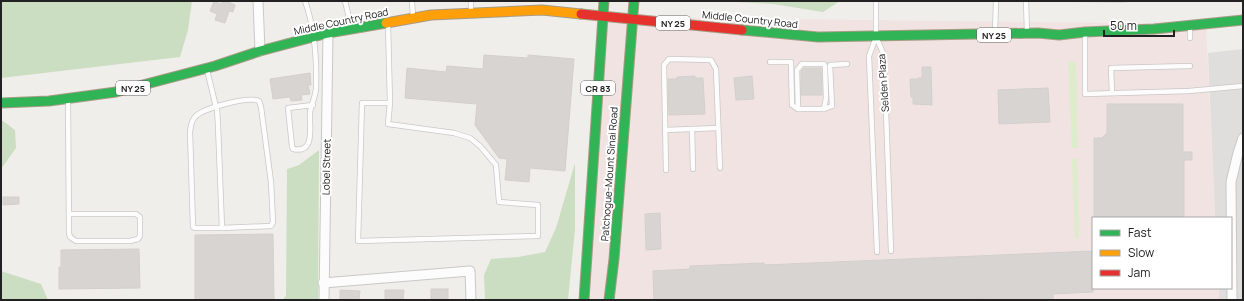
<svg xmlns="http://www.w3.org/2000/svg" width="1244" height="301" font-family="Manrope,sans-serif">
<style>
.residential{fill:#dfdedc}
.commercial{fill:#f1e3e1}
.grass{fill:#ddeccb}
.forest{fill:#cbdec1}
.building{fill:#d7d4d2;stroke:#d3d0cc}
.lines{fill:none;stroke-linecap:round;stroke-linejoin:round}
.lane-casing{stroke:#c9c8c7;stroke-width:6}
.street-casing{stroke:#c9c8c7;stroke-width:11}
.fast-casing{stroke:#a79c86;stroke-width:11}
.slow-casing{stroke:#a79c86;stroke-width:11}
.jam-casing{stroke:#a79c86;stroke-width:11}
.lane{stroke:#fdfcfc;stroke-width:4.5}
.street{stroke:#fdfcfc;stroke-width:9}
.fast{stroke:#30b455;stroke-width:9}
.slow{stroke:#ff9f0a;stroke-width:9}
.jam{stroke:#e5322d;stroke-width:9}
.labels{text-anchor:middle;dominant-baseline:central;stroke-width:4;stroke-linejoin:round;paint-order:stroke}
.shield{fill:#fff;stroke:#646464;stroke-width:1}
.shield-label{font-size:9px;font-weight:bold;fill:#222}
.street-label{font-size:10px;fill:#222;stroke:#fff}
</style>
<rect width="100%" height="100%" fill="#f0eeeb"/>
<g class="residential">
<path d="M1018,1H1139L1122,3Z"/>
<path d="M1243,49V300H1219V288H1231V218H1215L1208,53Z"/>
</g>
<path class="commercial" d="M603,17L1206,24L1215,218H1093V288H1219V300H582Z"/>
<g class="grass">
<path d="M1068,61L1076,62L1078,148H1072Z"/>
<path d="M1072,159H1077L1079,238H1075Z"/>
</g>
<g class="forest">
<path d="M1,1H192L188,30L180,57L1,78Z"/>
<path d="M716,1H840L823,12L773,4Z"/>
<path d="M1,121H3L15,130L16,148L1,169Z"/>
<path d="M319,150L318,300H282L286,296L287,169L299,165Z"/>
<path d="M575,163V229L568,300H485L484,275L491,259L518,257L545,252L556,228Z"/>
<path d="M1,271L41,284L48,300H1Z"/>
</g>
<g class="building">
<path d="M214,1L221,4L223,1H226L235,5L233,12L229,11L225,23L215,20L217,14L210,11Z"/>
<path d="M484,55L528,58V55L574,59L565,171L530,168L529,182L505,180L507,159L499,158L475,125L477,104L405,98L407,68L446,72L447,66L483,69Z"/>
<path d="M922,67H931L932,105L913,104V97H911L910,79H918V78H922Z"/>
<path d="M804,68H821L822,95H801V71Z"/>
<path d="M310,73L311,85H308L310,94L301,95L302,100L291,101L290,97L273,99L270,79Z"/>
<path d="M695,76V78H703L705,114L669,115L668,79H677V77Z"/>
<path d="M752,76L754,99L736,100L734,78Z"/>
<path d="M1048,88L1050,122L999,124L998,90Z"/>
<path d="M1107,104H1183V152H1192V160H1184V218H1094V138H1102L1107,133Z"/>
<path d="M3,197H19V204L3,205Z"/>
<path d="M660,213L661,249L646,250L645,214Z"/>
<path d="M273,234L274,299L195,300V235Z"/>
<path d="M139,249L140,288L59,289V267H61V250Z"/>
<path d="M1093,251V292L1053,294V300H989V298L950,300H654L653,271L690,269V266L764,263V265Z"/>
<rect x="431" y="289" width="17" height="11"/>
<path d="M340,290L360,291L359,300H340Z"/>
<path d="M385,290H404L403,300H385Z"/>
</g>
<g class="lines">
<defs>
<g id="lane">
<path d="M305,1C315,29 317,59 316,89C315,98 311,105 310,113C309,126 316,154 293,149L292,146L288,108L313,105"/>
<path d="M345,1L351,26"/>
<path d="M412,1L413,17"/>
<path d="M876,1V35"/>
<path d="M1026,1L1027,31"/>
<path d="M471,11V1"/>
<path d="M388,24L390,103L388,124L454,133L470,138L480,146L496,165L499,202L538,205V236L358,241L362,103H390"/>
<path d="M995,33L996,1"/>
<path d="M1085,34V94L1189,91L1243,86"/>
<path d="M1190,38V27"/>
<path d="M770,62H791L792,105L798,109H824L832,106L830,65L847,64"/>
<path d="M207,70L216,107L217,109L218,125L222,228H195L193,227L190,132C191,126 191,121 195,117C203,108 249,96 259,101L261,107L271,182L273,222L271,226L222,228"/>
<path d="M1112,93L1111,68L1190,66"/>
<path d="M68,100L69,233L70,237L76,241H130L138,239L140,236V217L136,214H69"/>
<path d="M798,109L797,70L802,64H824L825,66L826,98L824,109"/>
<path d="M665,130L692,129"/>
<path d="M693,169L692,129L718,128"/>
<path d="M666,170L664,65L669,59L711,60L716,69L720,168"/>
<path d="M877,252L869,56L876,37L884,55L891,251"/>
</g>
<g id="street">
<path d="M258,1L260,51"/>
<path d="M323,283L470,271L471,300"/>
<path d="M324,300L328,33"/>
<path d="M1232,300L1231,182L1238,153L1243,138"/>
</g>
<g id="fast">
<path d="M742,30L818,37L1038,33L1059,35L1085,32L1154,29L1243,20"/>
<path d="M1,103L49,101L116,92L215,66L260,51L328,33L386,23"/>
<path d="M584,300L604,1"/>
<path d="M609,300L614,259L634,1"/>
</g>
<path id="slow" d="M386,23L431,15L542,10L581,14"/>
<path id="jam" d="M581,14L742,30"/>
</defs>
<use href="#lane" class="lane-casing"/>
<use href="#street" class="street-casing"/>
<use href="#fast" class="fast-casing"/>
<use href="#slow" class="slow-casing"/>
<use href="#jam" class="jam-casing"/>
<use href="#lane" class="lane"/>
<use href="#street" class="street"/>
<use href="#fast" class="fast"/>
<use href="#slow" class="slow"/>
<use href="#jam" class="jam"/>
</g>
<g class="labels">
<g class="shield">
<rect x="656" y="16" width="34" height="14" rx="3"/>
<rect x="977" y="28" width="34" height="14" rx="3"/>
<rect x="116" y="81" width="34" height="14" rx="3"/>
<rect x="581" y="81" width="34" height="14" rx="3"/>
</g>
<g class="shield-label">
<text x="673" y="23">NY 25</text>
<text x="994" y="35">NY 25</text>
<text x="133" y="88">NY 25</text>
<text x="598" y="88">CR 83</text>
</g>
<g class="street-label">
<text transform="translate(750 19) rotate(6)">Middle Country Road</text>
<text transform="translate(341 21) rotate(-12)">Middle Country Road</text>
<text transform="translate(883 83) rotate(-94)">Selden Plaza</text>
<text transform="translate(326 167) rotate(-89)">Lobel Street</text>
<text transform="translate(609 174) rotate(-86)">Patchogue-Mount Sinai Road</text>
</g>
</g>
<rect width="1244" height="301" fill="none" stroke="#222222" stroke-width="4"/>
<rect x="1092" y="217" width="140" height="72" fill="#ffffff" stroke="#a7a7a7"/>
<rect x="1100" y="230" width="20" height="6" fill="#30b455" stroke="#a7a7a7"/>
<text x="1128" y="237" font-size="12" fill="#222222">Fast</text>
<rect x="1100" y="250" width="20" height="6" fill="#ff9f0a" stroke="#a7a7a7"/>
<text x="1128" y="257" font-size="12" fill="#222222">Slow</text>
<rect x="1100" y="270" width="20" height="6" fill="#e5322d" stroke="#a7a7a7"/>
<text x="1128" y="277" font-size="12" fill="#222222">Jam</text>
<path d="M1104 30v6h70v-6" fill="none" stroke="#222222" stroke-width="2"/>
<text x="1110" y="30" font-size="12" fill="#222222" stroke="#ffffff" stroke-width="3" paint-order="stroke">50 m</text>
</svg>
